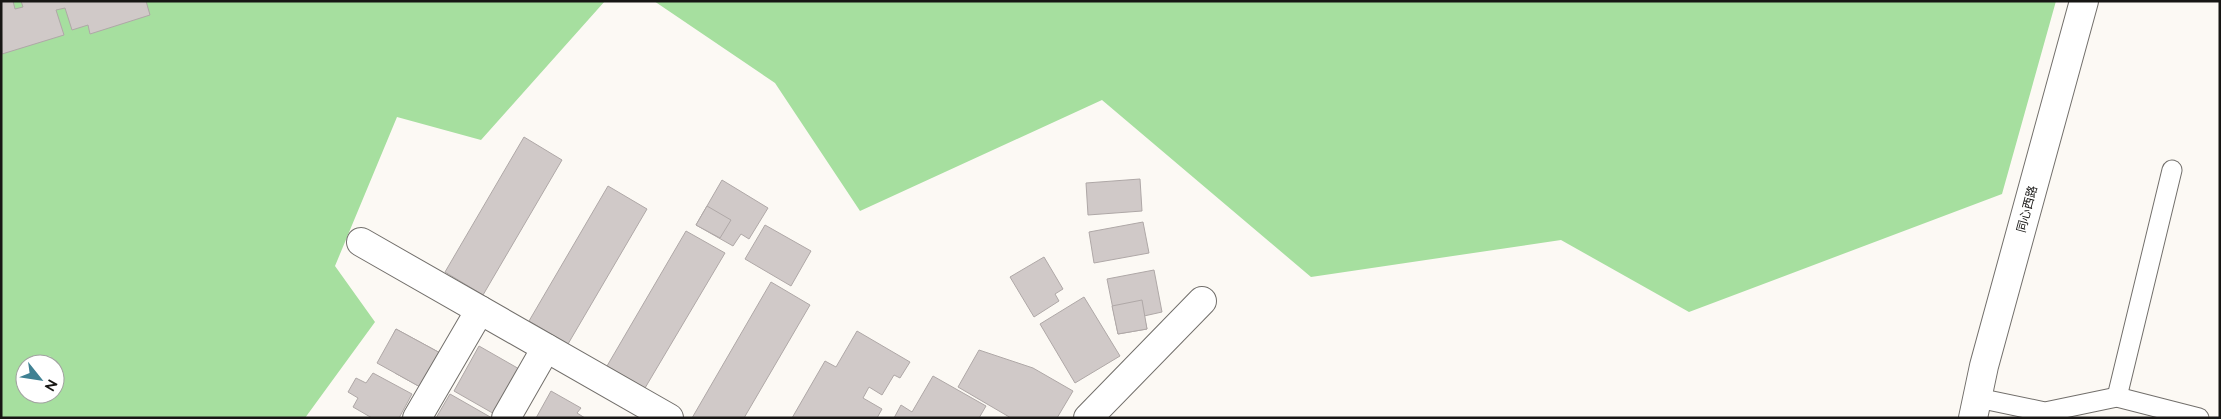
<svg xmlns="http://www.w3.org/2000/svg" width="2221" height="419" font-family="Raleway,'Noto Sans SC',sans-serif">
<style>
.green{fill:#a6df9f;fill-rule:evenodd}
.building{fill:#d0c9c8;stroke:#afa8a7}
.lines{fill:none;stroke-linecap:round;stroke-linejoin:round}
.lane-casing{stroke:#726f6b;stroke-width:21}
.street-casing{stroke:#726f6b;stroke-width:30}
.lane{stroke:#fff;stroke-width:19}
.street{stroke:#fff;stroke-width:28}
.labels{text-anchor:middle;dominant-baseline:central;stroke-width:4;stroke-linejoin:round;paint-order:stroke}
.street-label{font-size:12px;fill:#171614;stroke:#fff}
</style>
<rect width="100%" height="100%" fill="#fcf9f4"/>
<g class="green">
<path d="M1,1H605L481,140L397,117L335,266L375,322L305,418H1ZM25,364H55V394H25Z"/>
<path d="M654,1H2056L2002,194L1689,312L1561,240L1311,277L1102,100L860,211L775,83Z"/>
</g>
<g class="building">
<path d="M1,1H13L15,9L23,7L21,1H146L150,15L90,34L88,25L72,30L65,8L56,10L64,35L2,54Z"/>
<path d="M524,137L562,160L483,295L445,272Z"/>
<path d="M1140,179L1142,211L1088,215L1086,183Z"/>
<path d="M722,180L768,208L749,239L741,234L733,246L696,225Z"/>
<path d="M608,186L647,209L568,344L529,321Z"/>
<path d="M707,206L731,220L720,238L696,225Z"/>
<path d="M1143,222L1149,253L1094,263L1089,232Z"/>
<path d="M765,225L811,251L791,286L745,259Z"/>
<path d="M686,231L725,253L645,388L607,366Z"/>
<path d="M1044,257L1063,289L1055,294L1059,301L1034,317L1010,277Z"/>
<path d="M1154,270L1162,312L1144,316L1147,329L1118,334L1107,279Z"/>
<path d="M771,282L810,305L744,418H692Z"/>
<path d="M1084,297L1120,356L1075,383L1040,324Z"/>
<path d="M1142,300L1147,329L1118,334L1112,306Z"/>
<path d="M396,329L442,354L422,388L395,373L404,355L388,346Z"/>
<path d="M396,329L442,354L422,388L377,363Z"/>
<path d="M857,331L910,362L900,378L894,375L882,395L869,387L863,398L882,409L877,418H792L825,361L836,367Z"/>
<path d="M479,346L521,370L496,415L454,391Z"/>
<path d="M979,350L1033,368L1073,391L1057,418H1011L958,387Z"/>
<path d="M373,373L412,394L399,418H372L353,407L358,398L348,392L356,378L366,383Z"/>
<path d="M933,376L986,406L979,418H894L901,405L912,412Z"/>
<path d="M551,391L581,408L577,413L585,418H536Z"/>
<path d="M450,394L492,418H436Z"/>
</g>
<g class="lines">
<defs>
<g id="lane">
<path d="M2117,397L2172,170"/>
<path d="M1978,398L2045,412L2117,397L2199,418"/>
</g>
<g id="street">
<path d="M361,242L669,418"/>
<path d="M417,418L480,310"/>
<path d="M506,418L546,348"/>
<path d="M1088,418L1202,301"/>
<path d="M1973,418L1984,366L2084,1"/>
</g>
</defs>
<use href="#lane" class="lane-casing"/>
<use href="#street" class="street-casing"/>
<use href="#lane" class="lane"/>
<use href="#street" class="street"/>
</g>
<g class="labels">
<g class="street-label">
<text transform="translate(2027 209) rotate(-75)">同心西路</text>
</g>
</g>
<rect width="2221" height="419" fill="none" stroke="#171614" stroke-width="5"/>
<g transform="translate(40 379) rotate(120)"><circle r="24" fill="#ffffff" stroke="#a2a2a1"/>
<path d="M0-4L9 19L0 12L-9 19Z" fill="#3f8193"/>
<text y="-8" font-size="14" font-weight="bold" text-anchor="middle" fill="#171614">N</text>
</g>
</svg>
